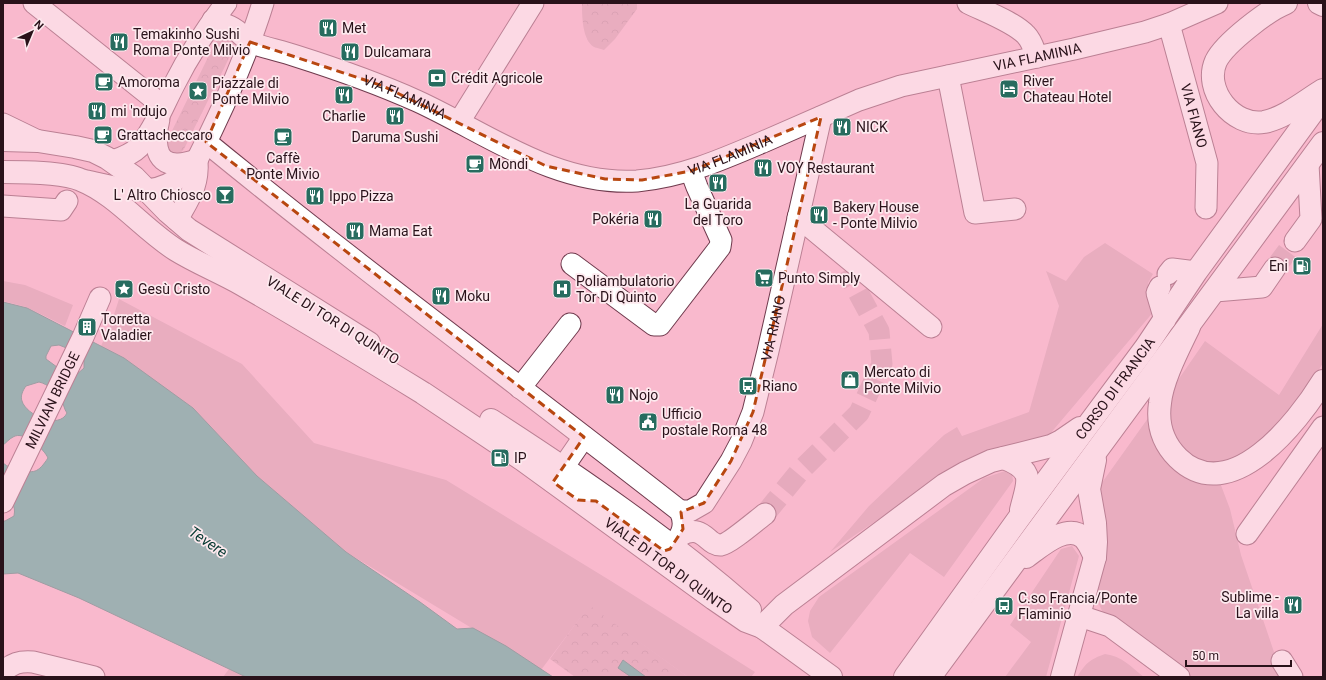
<svg xmlns="http://www.w3.org/2000/svg" width="1326" height="680" font-family="Roboto,sans-serif">
<style>
.green{fill:#d49dae}
.park{fill:url(#park-crowns)}
.water{fill:#32a591;stroke:#2f796d;fill-rule:evenodd}
.lines{fill:none;stroke-linecap:round;stroke-linejoin:round}
.minor-tunnel{stroke:#cf98a9;stroke-width:21;stroke-dasharray:21 10;stroke-linecap:butt}
.minor-casing{stroke:#703b4e;stroke-width:23}
.major-casing{stroke:#703b4e;stroke-width:24}
.highway-casing{stroke:#703b4e;stroke-width:24}
.minor{stroke:#fff;stroke-width:21}
.major{stroke:#fff;stroke-width:22}
.highway{stroke:#fff;stroke-width:22}
.marked{fill:none;stroke:#b84710;stroke-width:3;stroke-dasharray:8 5;stroke-linejoin:round}
.labels{text-anchor:middle;dominant-baseline:central;stroke-width:3.5;stroke-linejoin:round;paint-order:stroke}
.poi-label{font-size:14px;fill:#29121a;stroke:#fde9ee;text-anchor:start}
.street-label{font-size:14px;fill:#29121a;stroke:#fde9ee}
.water-label{font-size:15px;font-style:italic;fill:#053931;stroke:#fde9ee}
</style>
<defs>
<pattern id="park-crowns" width="20" height="18" patternUnits="userSpaceOnUse"><rect width="20" height="18" fill="#d49dae"/><path d="M2 6a3 3 0 1 1 6 0M12 15a3 3 0 1 1 6 0" fill="none" stroke="#b68695"/></pattern>
</defs>
<rect width="100%" height="100%" fill="#f9b9cd"/>
<g class="green">
<path d="M1105,243L1153,274L1148,283L1155,310L1044,441L998,447L966,460L830,552L869,506L944,435L957,427L962,436L1029,412L1059,306L1046,271L1066,281L1084,257Z"/>
<path d="M3,281L25,285L73,305L65,326L26,307L3,301Z"/>
<path d="M119,299L242,364L314,443L446,480L611,581L755,672L751,677H688L589,606L541,670L346,552L257,476L193,408L101,346L111,324Z"/>
<path d="M1323,324V363L1312,381L1284,419L1237,461L1198,464L1170,439L1167,396L1205,341L1279,395Z"/>
<path d="M1151,414L1154,432L1219,480L1230,509L1241,555L1274,652L1284,677H1190L1104,615L1095,596L1096,491Z"/>
<path d="M1005,471L1012,472L1013,481L944,577L910,553L830,653L812,637L808,621L810,611L819,597L984,478Z"/>
<path d="M1072,546L1079,556L1046,677H1005L1031,642L1010,625L1061,549Z"/>
<path d="M1105,654C1122,656 1131,667 1144,677H1077C1085,664 1090,659 1105,654Z"/>
<path d="M229,669L246,677H223Z"/>
</g>
<g class="park">
<path d="M582,3H637V9L615,39L604,50C601,49 597,48 594,47C582,40 582,15 582,3Z"/>
<path d="M225,35C230,36 234,41 235,46L184,149L179,155H171L166,143L217,39Z"/>
<path d="M589,605L688,677H575L550,659Z"/>
</g>
<g class="water">
<path d="M3,302L27,308L124,358L193,408L257,476L346,552L420,602L457,629L473,628L506,646L553,677H246L79,598L18,573L3,574V521H5L14,516C16,504 12,504 3,498V463C8,467 11,468 17,469C34,474 38,473 48,458C44,449 24,430 13,437C9,439 6,443 3,445ZM59,345L69,349L84,360V368L76,375L61,370L46,359V356L51,346ZM39,382C48,384 57,392 62,401C64,405 64,409 67,413C59,430 26,415 22,401C20,396 23,390 26,386Z"/>
<path d="M623,660L646,677H631L618,668Z"/>
</g>
<g class="lines">
<g class="minor-tunnel">
<path d="M1275,268L1295,241"/>
<path d="M765,514L801,470L859,413L882,364L879,331L846,270"/>
</g>
<defs>
<g id="minor">
<path d="M34,3L163,106"/>
<path d="M968,3C984,11 1014,22 1026,35C1032,41 1034,50 1037,57"/>
<path id="s1" d="M213,20C221,23 229,25 236,30C241,34 246,40 252,43C266,48 281,51 296,56C337,69 377,83 417,101C487,133 555,186 637,181C682,177 721,160 763,142C795,128 827,114 859,100L901,86L1074,49L1145,32L1169,24L1217,3"/>
<path id="s2" d="M1169,24L1207,163L1206,208"/>
<path d="M948,76L975,213L1015,209"/>
<path d="M159,119C155,136 152,165 178,164C184,164 191,162 197,160"/>
<path d="M459,122L533,3"/>
<path d="M3,124L38,141"/>
<path d="M206,142C361,269 522,387 680,511C688,527 680,538 669,550L664,551L658,547"/>
<path d="M113,161C122,158 132,154 139,147C154,130 165,102 175,83C189,55 207,28 226,3"/>
<path d="M87,181C115,187 148,198 174,181C183,176 190,167 197,160C223,109 246,58 263,3"/>
<path d="M3,206L61,210L67,201"/>
<path d="M798,217L931,327"/>
<path d="M177,220C189,198 199,186 197,160"/>
<path d="M1295,241L1311,219L1308,164"/>
<path d="M572,264L654,325H660L720,247L721,240L697,187L691,171"/>
<path d="M1168,274L1172,269L1196,272"/>
<path d="M1160,287L1157,293L1165,320"/>
<path d="M1215,291L1262,287L1275,268"/>
<path d="M520,388L570,324"/>
<path d="M553,482L584,437"/>
<path id="s3" d="M3,502L83,337L100,298"/>
<path id="s4" d="M680,511H690L704,503L731,461L741,442L753,412L768,351L821,117"/>
<path d="M1247,534L1323,427"/>
<path d="M681,535C704,523 707,546 721,545C729,544 757,520 765,514"/>
<path d="M1080,616L1110,626L1179,677"/>
<path d="M1282,661L1292,677"/>
<path d="M3,673C11,663 20,661 33,662L94,677"/>
</g>
<g id="major">
<path d="M3,140L38,141L75,147L93,151L107,158L134,177L168,212L189,230L369,343"/>
<path id="s5" d="M3,172C23,172 63,172 81,180C116,194 144,230 176,250C197,263 220,272 241,284C302,319 363,356 423,393L523,460L714,599L746,621L762,627L831,677"/>
<path d="M491,420C581,478 669,539 750,610"/>
<path d="M1004,458C1036,471 1028,481 1021,510"/>
<path d="M1026,557C1040,547 1067,522 1084,538C1089,543 1092,551 1095,557"/>
<path d="M762,627L784,605L944,485L965,473L991,461L1051,446L1061,441L1080,428"/>
<path id="s6" d="M905,677L1019,518L1146,347L1196,272L1323,98"/>
<path d="M930,677L1323,143"/>
<path d="M1062,677L1095,557L1096,542L1095,523L1089,489L1095,460"/>
</g>
<g id="highway">
<path d="M1286,3C1268,10 1225,43 1216,61C1203,90 1233,127 1264,122C1285,118 1305,101 1323,90"/>
<path d="M1319,3L1323,5"/>
<path d="M1189,327C1179,348 1162,380 1160,403C1157,424 1163,443 1178,458C1230,509 1298,422 1323,381"/>
</g>
</defs>
<use href="#minor" class="minor-casing"/>
<use href="#major" class="major-casing"/>
<use href="#highway" class="highway-casing"/>
<use href="#minor" class="minor"/>
<use href="#major" class="major"/>
<use href="#highway" class="highway"/>
</g>
<path d="M0 0H1326V680H0ZM250,42L383,86L546,166L605,179L642,180L691,171L821,117L753,412L731,461L704,503L681,512L683,529L670,549L664,551L596,501L578,500L553,482L584,437L206,142Z" fill="#f9b9cd" fill-opacity=".55" fill-rule="evenodd"/>
<path class="marked" d="M250,42L383,86L546,166L605,179L642,180L691,171L821,117L753,412L731,461L704,503L681,512L683,529L670,549L664,551L596,501L578,500L553,482L584,437L206,142Z"/>
<defs>
<symbol id="restaurant-square" viewBox="-11 -11 22 22"><rect x="-9" y="-9" width="18" height="18" rx="4" fill="#276c5f" stroke="#fde9ee"/><path d="M-5-6h1v4h1v-4h1v4h1v-4h1v5L-1.5 .5V6h-2V.5L-5-1ZM5-6V6H3V1.5H1.5Q1.5-4 5-6Z" fill="#fff"/></symbol>
<symbol id="bank-square" viewBox="-11 -11 22 22"><rect x="-9" y="-9" width="18" height="18" rx="4" fill="#276c5f" stroke="#fde9ee"/><path d="M-6-4H6V4H-6ZM0-2.3a2.3 2.3 0 1 0 0 4.6a2.3 2.3 0 1 0 0-4.6Z" fill="#fff"/></symbol>
<symbol id="cafe-square" viewBox="-11 -11 22 22"><rect x="-9" y="-9" width="18" height="18" rx="4" fill="#276c5f" stroke="#fde9ee"/><path d="M-5.5-4.5H6V0H3Q3 3.5 0 3.5H-2.5Q-5.5 3.5-5.5 0ZM3-3.2v2h1.7v-2ZM-6 4.5H4V6H-6Z" fill="#fff"/></symbol>
<symbol id="hotel-square" viewBox="-11 -11 22 22"><rect x="-9" y="-9" width="18" height="18" rx="4" fill="#276c5f" stroke="#fde9ee"/><path d="M-6-4.5h1.5V1H6V5H4.5V3h-9V5H-6ZM-4 0a1.8 1.8 0 1 1 3.6 0ZM.5 0V-2.5h3Q6-2.5 6 0Z" fill="#fff"/></symbol>
<symbol id="sight-square" viewBox="-11 -11 22 22"><rect x="-9" y="-9" width="18" height="18" rx="4" fill="#276c5f" stroke="#fde9ee"/><path d="M0-6L1.8-2.2L6-1.7L2.9 1.2L3.7 5.4L0 3.3L-3.7 5.4L-2.9 1.2L-6-1.7L-1.8-2.2Z" fill="#fff"/></symbol>
<symbol id="bar-square" viewBox="-11 -11 22 22"><rect x="-9" y="-9" width="18" height="18" rx="4" fill="#276c5f" stroke="#fde9ee"/><path d="M-6-5H6L.8 .8V4.5H3.5V6h-7V4.5H-.8V.8Z" fill="#fff"/></symbol>
<symbol id="fuel-square" viewBox="-11 -11 22 22"><rect x="-9" y="-9" width="18" height="18" rx="4" fill="#276c5f" stroke="#fde9ee"/><path d="M-5.5-6h7V0h2V4h1.3V-2.5L3-4.5l.8-.8L6-3V5H2.5V1h-1V6h-7ZM-4.2-4.7v3.2H.2V-4.7Z" fill="#fff"/></symbol>
<symbol id="supermarket-square" viewBox="-11 -11 22 22"><rect x="-9" y="-9" width="18" height="18" rx="4" fill="#276c5f" stroke="#fde9ee"/><path d="M-6-5.5h2.5l.6 2H6L4.5 2H-2.5L-4.4-4H-6ZM-1.5 3.2a1.3 1.3 0 1 0 .1 0ZM3 3.2a1.3 1.3 0 1 0 .1 0Z" fill="#fff"/></symbol>
<symbol id="hospital-square" viewBox="-11 -11 22 22"><rect x="-9" y="-9" width="18" height="18" rx="4" fill="#276c5f" stroke="#fde9ee"/><path d="M-5-5h3v3.5h4V-5h3V5h-3V1.5h-4V5h-3Z" fill="#fff"/></symbol>
<symbol id="building-square" viewBox="-11 -11 22 22"><rect x="-9" y="-9" width="18" height="18" rx="4" fill="#276c5f" stroke="#fde9ee"/><path d="M-4-6H4V6H1V3H-1V6H-4ZM-2.5-4.3h1.7v1.8h-1.7ZM.8-4.3h1.7v1.8H.8ZM-2.5-1h1.7V.8h-1.7ZM.8-1h1.7V.8H.8Z" fill="#fff"/></symbol>
<symbol id="shop-square" viewBox="-11 -11 22 22"><rect x="-9" y="-9" width="18" height="18" rx="4" fill="#276c5f" stroke="#fde9ee"/><path d="M-5-2.5h2.3a2.7 3.5 0 0 1 5.4 0H5L5.5 6h-11ZM-1.5-2.5h3a1.5 2.3 0 0 0-3 0Z" fill="#fff"/></symbol>
<symbol id="bus-square" viewBox="-11 -11 22 22"><rect x="-9" y="-9" width="18" height="18" rx="4" fill="#276c5f" stroke="#fde9ee"/><path d="M-5-6H5V4H4V6H2V4H-2V6H-4V4H-5ZM-3.5-4V0h7V-4ZM-3.5 1.2v1.5H-2V1.2ZM2 1.2v1.5H3.5V1.2Z" fill="#fff"/></symbol>
<symbol id="civic-square" viewBox="-11 -11 22 22"><rect x="-9" y="-9" width="18" height="18" rx="4" fill="#276c5f" stroke="#fde9ee"/><path d="M-.6-6.5H3V-4.5H.6V-3L4-1V1h2V6H-6V1h2V-1L-.6-3ZM-1.2 2.5V6h2.4V2.5Z" fill="#fff"/></symbol>
</defs>
<g fill-rule="evenodd">
<use href="#restaurant-square" x="317" y="17" width="22" height="22"/>
<use href="#restaurant-square" x="108" y="31" width="22" height="22"/>
<use href="#restaurant-square" x="339" y="41" width="22" height="22"/>
<use href="#bank-square" x="426" y="67" width="22" height="22"/>
<use href="#cafe-square" x="93" y="71" width="22" height="22"/>
<use href="#hotel-square" x="998" y="78" width="22" height="22"/>
<use href="#sight-square" x="187" y="80" width="22" height="22"/>
<use href="#restaurant-square" x="333" y="84" width="22" height="22"/>
<use href="#restaurant-square" x="86" y="100" width="22" height="22"/>
<use href="#restaurant-square" x="384" y="105" width="22" height="22"/>
<use href="#restaurant-square" x="831" y="116" width="22" height="22"/>
<use href="#cafe-square" x="92" y="124" width="22" height="22"/>
<use href="#cafe-square" x="272" y="126" width="22" height="22"/>
<use href="#cafe-square" x="464" y="153" width="22" height="22"/>
<use href="#restaurant-square" x="752" y="157" width="22" height="22"/>
<use href="#restaurant-square" x="707" y="172" width="22" height="22"/>
<use href="#bar-square" x="214" y="184" width="22" height="22"/>
<use href="#restaurant-square" x="304" y="185" width="22" height="22"/>
<use href="#restaurant-square" x="808" y="204" width="22" height="22"/>
<use href="#restaurant-square" x="642" y="208" width="22" height="22"/>
<use href="#restaurant-square" x="344" y="220" width="22" height="22"/>
<use href="#fuel-square" x="1291" y="255" width="22" height="22"/>
<use href="#supermarket-square" x="753" y="267" width="22" height="22"/>
<use href="#sight-square" x="113" y="278" width="22" height="22"/>
<use href="#hospital-square" x="551" y="278" width="22" height="22"/>
<use href="#restaurant-square" x="430" y="285" width="22" height="22"/>
<use href="#building-square" x="76" y="316" width="22" height="22"/>
<use href="#shop-square" x="839" y="369" width="22" height="22"/>
<use href="#bus-square" x="737" y="375" width="22" height="22"/>
<use href="#restaurant-square" x="604" y="384" width="22" height="22"/>
<use href="#civic-square" x="637" y="411" width="22" height="22"/>
<use href="#fuel-square" x="489" y="447" width="22" height="22"/>
<use href="#restaurant-square" x="1282" y="594" width="22" height="22"/>
<use href="#bus-square" x="993" y="595" width="22" height="22"/>
</g>
<g class="labels">
<g class="poi-label">
<text x="342" y="28">Met</text>
<text x="133" y="34">Temakinho Sushi<tspan x="133" dy="16">Roma Ponte Milvio</tspan></text>
<text x="364" y="52">Dulcamara</text>
<text x="451" y="78">Crédit Agricole</text>
<text x="1023" y="81">River<tspan x="1023" dy="16">Chateau Hotel</tspan></text>
<text x="118" y="82">Amoroma</text>
<text x="212" y="83">Piazzale di<tspan x="212" dy="16">Ponte Milvio</tspan></text>
<text x="111" y="111">mi 'ndujo</text>
<text x="344" y="116" text-anchor="middle">Charlie</text>
<text x="856" y="127">NICK</text>
<text x="117" y="135">Grattacheccaro</text>
<text x="395" y="137" text-anchor="middle">Daruma Sushi</text>
<text x="283" y="158" text-anchor="middle">Caffè<tspan x="283" dy="16">Ponte Mivio</tspan></text>
<text x="489" y="164">Mondi</text>
<text x="777" y="168">VOY Restaurant</text>
<text x="211" y="195" text-anchor="end">L' Altro Chiosco</text>
<text x="329" y="196">Ippo Pizza</text>
<text x="718" y="204" text-anchor="middle">La Guarida<tspan x="718" dy="16">del Toro</tspan></text>
<text x="833" y="207">Bakery House<tspan x="833" dy="16">- Ponte Milvio</tspan></text>
<text x="639" y="219" text-anchor="end">Pokéria</text>
<text x="369" y="231">Mama Eat</text>
<text x="1288" y="266" text-anchor="end">Eni</text>
<text x="778" y="278">Punto Simply</text>
<text x="576" y="281">Poliambulatorio<tspan x="576" dy="16">Tor Di Quinto</tspan></text>
<text x="138" y="289">Gesù Cristo</text>
<text x="455" y="296">Moku</text>
<text x="101" y="319">Torretta<tspan x="101" dy="16">Valadier</tspan></text>
<text x="864" y="372">Mercato di<tspan x="864" dy="16">Ponte Milvio</tspan></text>
<text x="762" y="386">Riano</text>
<text x="629" y="395">Nojo</text>
<text x="662" y="414">Ufficio<tspan x="662" dy="16">postale Roma 48</tspan></text>
<text x="514" y="458">IP</text>
<text x="1279" y="597" text-anchor="end">Sublime -<tspan x="1279" dy="16">La villa</tspan></text>
<text x="1018" y="598">C.so Francia/Ponte<tspan x="1018" dy="16">Flaminio</tspan></text>
</g>
<g class="street-label">
<text stroke="none"><textPath href="#s1" startOffset="879">VIA FLAMINIA</textPath></text>
<text stroke="none"><textPath href="#s1" startOffset="208">VIA FLAMINIA</textPath></text>
<text stroke="none"><textPath href="#s2" startOffset="95">VIA FIANO</textPath></text>
<text stroke="none"><textPath href="#s1" startOffset="555">VIA FLAMINIA</textPath></text>
<text transform="translate(333 320) rotate(32)">VIALE DI TOR DI QUINTO</text>
<text stroke="none"><textPath href="#s4" startOffset="216">VIA RIANO</textPath></text>
<text stroke="none"><textPath href="#s6" startOffset="357">CORSO DI FRANCIA</textPath></text>
<text stroke="none"><textPath href="#s3" startOffset="113">MILVIAN BRIDGE</textPath></text>
<text stroke="none"><textPath href="#s5" startOffset="783">VIALE DI TOR DI QUINTO</textPath></text>
</g>
<g class="water-label">
<text transform="translate(208 542) rotate(34)">Tevere</text>
</g>
</g>
<rect width="1326" height="680" fill="none" stroke="#29121a" stroke-width="8"/>
<g transform="translate(32 32) rotate(44)" stroke="#fde9ee" stroke-width="3" paint-order="stroke">
<path d="M0-3L7 15L0 10L-7 15Z" fill="#29121a"/>
<text y="-6" font-size="11" font-weight="bold" text-anchor="middle" fill="#29121a">N</text>
</g>
<path d="M1186 660v6h105v-6" fill="none" stroke="#29121a" stroke-width="2"/>
<text x="1192" y="660" font-size="12" fill="#29121a" stroke="#fde9ee" stroke-width="3" paint-order="stroke">50 m</text>
</svg>
